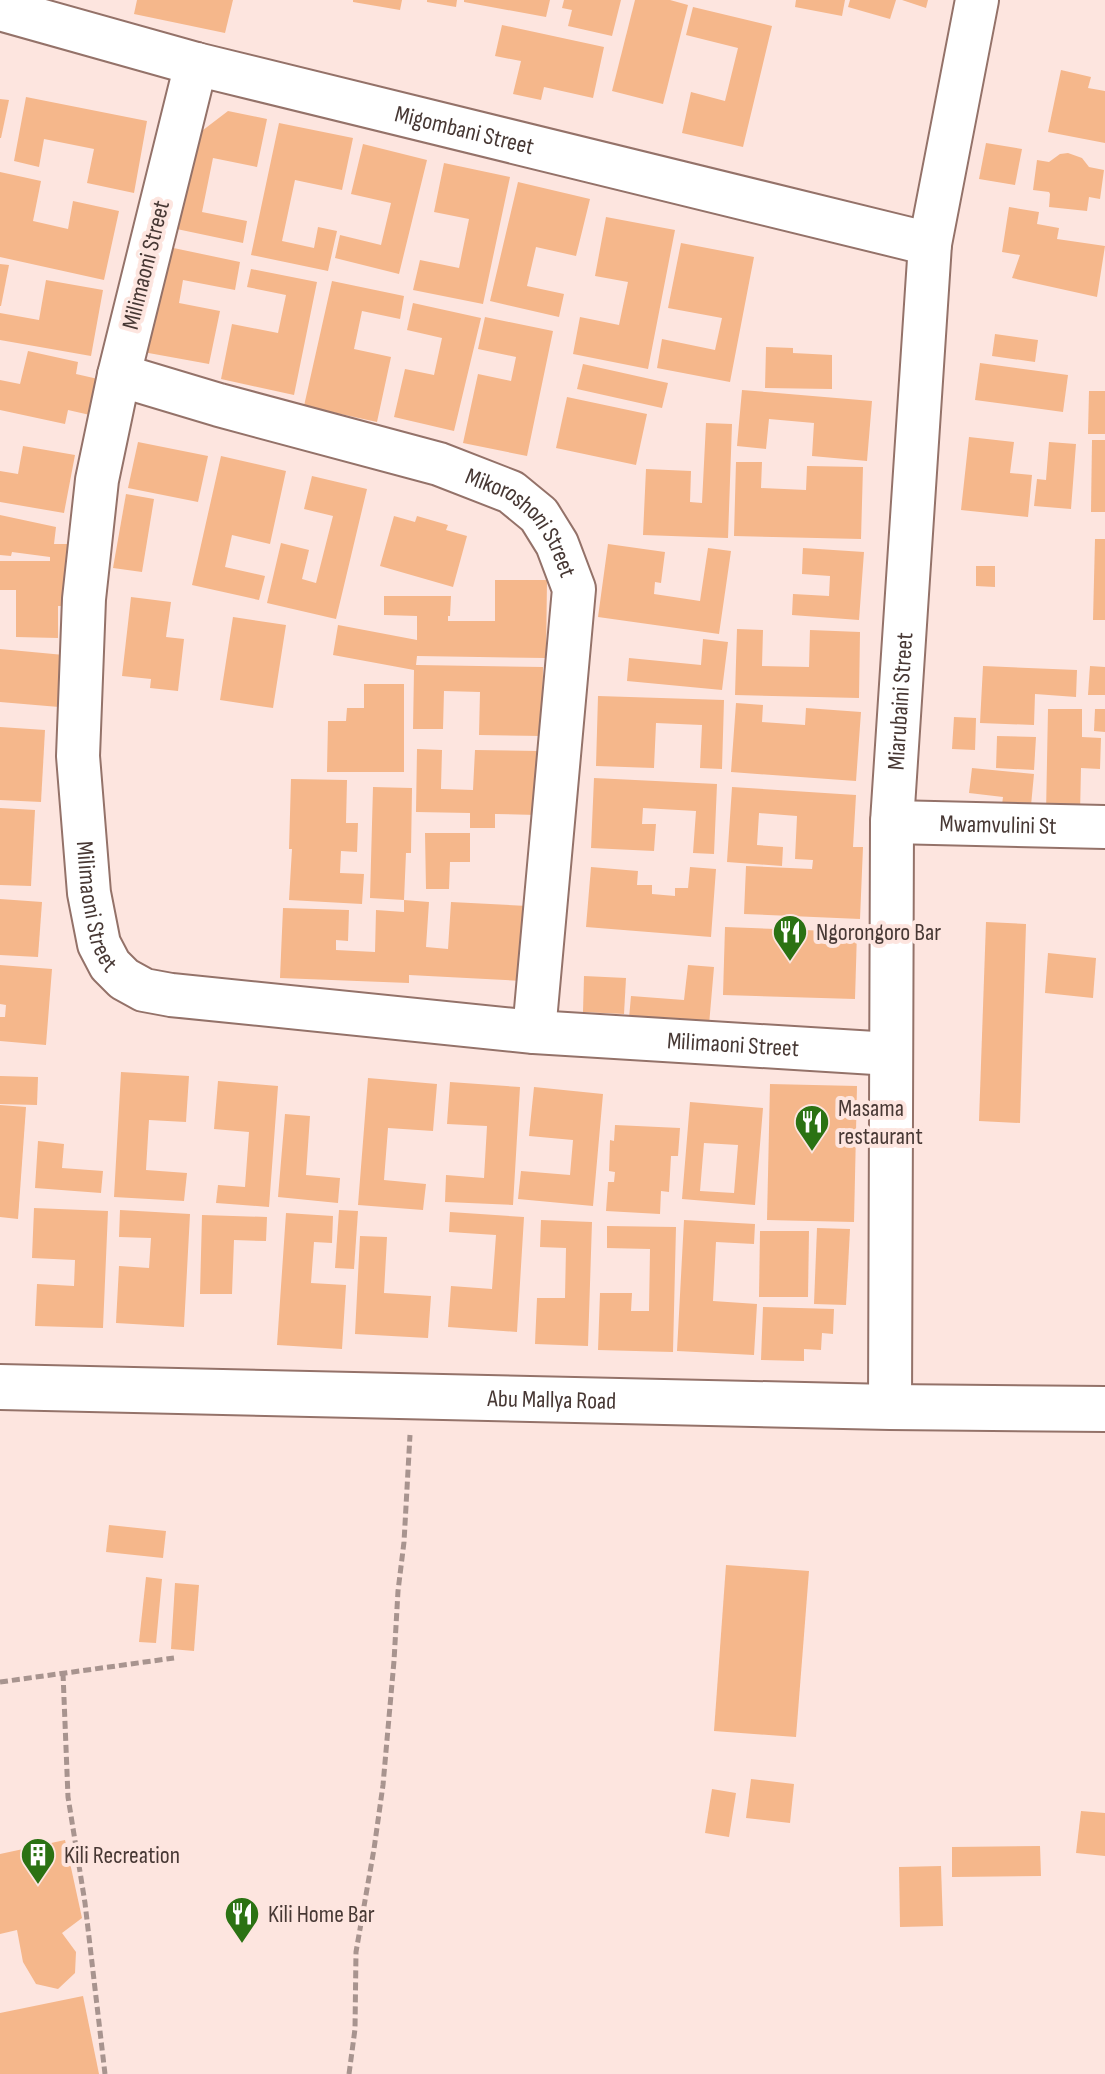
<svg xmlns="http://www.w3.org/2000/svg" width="1105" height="2074" font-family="'Sofia Sans Condensed',sans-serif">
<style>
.building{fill:#f5b78b;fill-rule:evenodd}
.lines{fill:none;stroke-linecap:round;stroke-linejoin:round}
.minor-casing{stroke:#947269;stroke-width:46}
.major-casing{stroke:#947269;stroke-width:48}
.path{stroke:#a8948f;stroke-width:5;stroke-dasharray:8 4;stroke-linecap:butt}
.minor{stroke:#fff;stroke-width:42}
.major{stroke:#fff;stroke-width:44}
.labels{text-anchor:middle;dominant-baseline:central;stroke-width:8;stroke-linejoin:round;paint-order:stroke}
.street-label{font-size:24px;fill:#473834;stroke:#fde5df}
.poi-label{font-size:24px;fill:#473834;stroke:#fde5df;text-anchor:start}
</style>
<rect width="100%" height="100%" fill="#fde5df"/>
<g class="building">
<path d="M137,0H233L225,33L134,14Z"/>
<path d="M353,0H402L400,10L353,2Z"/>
<path d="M427,0H457L456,7L427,2Z"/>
<path d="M464,0H550L546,17L464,2Z"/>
<path d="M564,0H621L612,36L568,26L572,10L562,8Z"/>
<path d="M635,0H670L688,5L663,104L612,91Z"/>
<path d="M796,0H845L842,16L795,7Z"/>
<path d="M850,0H896L890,19L848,7Z"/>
<path d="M902,0H928L926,8Z"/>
<path d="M693,7L772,26L743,147L682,133L691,92L725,101L738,48L686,35Z"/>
<path d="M502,25L604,47L593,98L544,87L541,100L513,94L521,61L495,56Z"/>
<path d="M1061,70L1091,77L1088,88L1105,91V143L1048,132Z"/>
<path d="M26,97L147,121L134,193L87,183L94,149L44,139L39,167L14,161Z"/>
<path d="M0,99L9,100L1,138H0Z"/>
<path d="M228,111L267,119L257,167L213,158L202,212L247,221L243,243L172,228L190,140Z"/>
<path d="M279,123L353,138L342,190L295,180L282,241L314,248L318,227L337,231L328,271L251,255Z"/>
<path d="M986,143L1022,149L1015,185L979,179Z"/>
<path d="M363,144L427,160L399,274L335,258L340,235L381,245L391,203L351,194Z"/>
<path d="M1068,153L1082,158L1089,167L1104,170L1100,199L1089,197L1087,211L1049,207L1050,194L1049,192L1033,190L1037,160L1049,162L1060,154Z"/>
<path d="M444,163L510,177L483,304L413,290L420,260L459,268L469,219L434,212Z"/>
<path d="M0,172L41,181L33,221L68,229L73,201L119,211L104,280L0,257Z"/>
<path d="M518,182L590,199L576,256L536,247L527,286L564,294L559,317L490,301Z"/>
<path d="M1009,207L1039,212L1037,224L1059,228L1057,239L1105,246L1097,297L1012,278L1020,255L1002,252Z"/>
<path d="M606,217L675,230L648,369L573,354L580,317L619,325L628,282L595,276Z"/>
<path d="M681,243L754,257L730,382L657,368L662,339L715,350L722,318L668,308Z"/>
<path d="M164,246L240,262L235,290L183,280L179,303L220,311L209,364L143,352Z"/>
<path d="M0,264L9,265L1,306H0Z"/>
<path d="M251,269L317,282L294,395L221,379L232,324L278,333L286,295L247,287Z"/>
<path d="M46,280L103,290L91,356L0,340V313L39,320Z"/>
<path d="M332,281L404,296L400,319L362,311L354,349L391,357L377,422L304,406Z"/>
<path d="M413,303L481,318L454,431L394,417L405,369L434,375L442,338L407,330Z"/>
<path d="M485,317L553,331L527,456L463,443L478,374L511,381L516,357L478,349Z"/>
<path d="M995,334L1038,340L1035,362L992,356Z"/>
<path d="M766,347L793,348V353L832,355V389L765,388Z"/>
<path d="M28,351L78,362L76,374L98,379L90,415L68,410L65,424L0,410V380L20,384Z"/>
<path d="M980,363L1068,375L1063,412L975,400Z"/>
<path d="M583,364L668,383L662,408L577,389Z"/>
<path d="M742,390L872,401L867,461L812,456L814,423L769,419L766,449L737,446Z"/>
<path d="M1089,391H1105V434H1088Z"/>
<path d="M567,397L647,414L636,465L556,448Z"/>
<path d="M706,423L732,424L728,538L643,535L646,469L691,471L690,502L702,503Z"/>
<path d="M969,437L1014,442L1010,473L1032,475L1028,517L961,510Z"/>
<path d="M1092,440H1105V512H1091Z"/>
<path d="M138,442L208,456L198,502L128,488Z"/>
<path d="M1049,442L1076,444L1071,509L1034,506L1037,479L1046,480Z"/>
<path d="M23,446L75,455L64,513L0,502V471L18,474Z"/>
<path d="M221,456L286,471L270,544L232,535L225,567L265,576L259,600L192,585Z"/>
<path d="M736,462H762L761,488L806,490L807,466L863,467L861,539L734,536Z"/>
<path d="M312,476L367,489L336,619L267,603L281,543L309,550L302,579L316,583L333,516L304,509Z"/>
<path d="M126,494L154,499L142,572L113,568Z"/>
<path d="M0,515L56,527L54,544H70L69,606H58V638L16,637V590H0V561H50V557L12,552L11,556L0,555Z"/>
<path d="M394,516L415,522L417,516L448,525L446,530L467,536L453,587L380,566Z"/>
<path d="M1095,539H1105V620H1093Z"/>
<path d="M608,544L665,552L661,583L655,582L654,594L700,601L708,548L731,551L719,634L598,617Z"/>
<path d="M803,548L864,552L859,620L792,615L793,594L829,596L830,576L802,574Z"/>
<path d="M976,566H995V587L976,586Z"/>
<path d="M495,580H547L546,658L417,656L416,665L543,667L542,736L479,735L480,692L444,691L443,729H413L414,670L333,655L338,625L417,640V616L384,615V596H451L450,616H448V621H495Z"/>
<path d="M131,597L171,602L166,637L184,639L178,691L150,688L151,679L122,676Z"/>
<path d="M233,617L286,625L273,708L220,700Z"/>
<path d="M737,629L763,630L762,666L809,667L810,630L860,632L859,698L735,695Z"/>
<path d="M703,639L728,642L722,690L627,681L629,658L701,665Z"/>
<path d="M0,649L64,655L59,707L0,702Z"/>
<path d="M983,666L1077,670L1076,697L1035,694L1034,725L980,723Z"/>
<path d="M1090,666L1105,667V695H1088Z"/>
<path d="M364,684H404V772H327L328,721H346L347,708H364Z"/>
<path d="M598,696L724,700L722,769L700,768L702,725L656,723L654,768L596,766Z"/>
<path d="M736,703L763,705L762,722L805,725L806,708L861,712L856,781L731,772Z"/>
<path d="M1048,709H1082V737L1101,738L1100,769L1081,768L1080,814H1046Z"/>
<path d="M1095,709H1105V732L1094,731Z"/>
<path d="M954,717L976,718L975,750L952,749Z"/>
<path d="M0,727L45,730L41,802L0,800Z"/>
<path d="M997,736L1036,737L1034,770L996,768Z"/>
<path d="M417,749L442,750L441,789L473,790L475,750L538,751L537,815L495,814V828H470V813L416,812Z"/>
<path d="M972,768L1034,774L1030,816L1001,813L1003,797L969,793Z"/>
<path d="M594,778L717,784L714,854L693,853L696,811L643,808L642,824H656L654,851L591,848Z"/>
<path d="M291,779L347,780L346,823H358L357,852L341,851L340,873L364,874L362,904L289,900L292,849H289Z"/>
<path d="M373,787L412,788L411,853H406L404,900L370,898Z"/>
<path d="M732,787L856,795L853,847H863L860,919L744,914L746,866L812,869L813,860L795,859L797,816L759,813L757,845L783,847L782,866L727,862Z"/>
<path d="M0,808L35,810L31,886L0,885Z"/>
<path d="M425,833H470V862H450L449,889H426Z"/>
<path d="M591,867L638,871L637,885H652V894L675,896V888H688L690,867L716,869L711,937L586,927Z"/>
<path d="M0,899L42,902L38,957L0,955Z"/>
<path d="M404,900L429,902L426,947L448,949L451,902L527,906L523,981L409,975V983L280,978L283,908L349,910L348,941L336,940V950L375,952L376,910L404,912Z"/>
<path d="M986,922L1026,924L1020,1123L979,1121Z"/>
<path d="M725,927L857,932L855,999L723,995Z"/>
<path d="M1048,953L1096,958L1093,998L1045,993Z"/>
<path d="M0,965L52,969L46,1045L0,1041V1017H5L6,1005L0,1004Z"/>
<path d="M688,965L714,967L709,1025L629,1018L631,996L684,1000Z"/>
<path d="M584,976L626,978L624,1014L583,1012Z"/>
<path d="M121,1072L189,1076L186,1122L149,1120L146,1170L187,1173L184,1201L114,1197Z"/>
<path d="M0,1076L38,1077L37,1105L0,1104Z"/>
<path d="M368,1078L437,1084L433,1131L388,1128L384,1180L426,1184L423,1210L358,1205Z"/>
<path d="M218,1081L278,1086L269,1207L216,1203L218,1185L245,1187L249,1132L214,1129Z"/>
<path d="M450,1082L520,1087L513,1205L445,1202L446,1175L484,1178L487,1126L447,1124Z"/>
<path d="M770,1084L857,1086L854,1222L767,1220Z"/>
<path d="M534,1087L603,1094L593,1206L518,1199L521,1171L570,1175L573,1140L529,1136Z"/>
<path d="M690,1102L763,1108L755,1205L682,1199ZM704,1143L738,1145L734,1193L700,1191Z"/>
<path d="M0,1105L26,1107L18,1219L0,1217Z"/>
<path d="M285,1114L310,1116L306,1175L340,1178L338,1203L278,1197Z"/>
<path d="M615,1125L680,1128L678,1156H671L669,1192L661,1191L660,1214L606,1211L608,1182H614L615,1172L609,1171L610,1140L614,1141Z"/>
<path d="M38,1141L64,1144L62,1168L103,1171L101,1193L35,1188Z"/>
<path d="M34,1208L108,1211L103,1328L35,1326L37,1284L74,1286L75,1260L32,1258Z"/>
<path d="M120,1210L190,1214L184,1327L116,1323L119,1266L149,1268L151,1238L119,1237Z"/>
<path d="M339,1210L358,1211L354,1269L335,1268Z"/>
<path d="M450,1212L524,1217L517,1332L448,1327L451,1286L492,1289L496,1235L449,1232Z"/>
<path d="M286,1213L333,1216L332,1243L314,1242L311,1283L346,1285L342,1349L277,1345Z"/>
<path d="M202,1215L267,1217L266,1241L234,1240L232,1294H200Z"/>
<path d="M541,1220L592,1222L588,1346L535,1344L537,1298H565L566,1248L540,1247Z"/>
<path d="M684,1220L755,1224L754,1244L716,1242L713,1301L757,1304L754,1355L677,1351Z"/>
<path d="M607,1226L676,1227L673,1352L598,1350L600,1293H632L631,1311H649L650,1249L607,1248Z"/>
<path d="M817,1228L850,1229L846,1305L814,1304Z"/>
<path d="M760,1231H809L808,1297H759Z"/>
<path d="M360,1236L387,1237L384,1293L431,1296L428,1338L355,1334Z"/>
<path d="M763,1307L834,1309L833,1334L822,1333L821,1350L804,1349V1361L761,1360Z"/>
<path d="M109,1525L166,1531L163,1558L106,1552Z"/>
<path d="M726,1565L809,1571L796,1737L714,1731Z"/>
<path d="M146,1577L162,1579L156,1643L139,1642Z"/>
<path d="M175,1583L199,1585L194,1651L171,1649Z"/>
<path d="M751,1779L794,1784L790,1823L746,1818Z"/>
<path d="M712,1789L736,1793L729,1837L705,1833Z"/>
<path d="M1081,1811L1105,1813V1856L1076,1853Z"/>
<path d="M65,1840L82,1918L62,1933L76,1952L75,1973L58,1989L36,1984L23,1962L17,1930L0,1934V1854Z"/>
<path d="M1040,1846L1041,1876L952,1877V1847Z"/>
<path d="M941,1866L943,1926L900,1927L899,1867Z"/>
<path d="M83,1996L99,2074H0V2013Z"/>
</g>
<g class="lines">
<defs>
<g id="minor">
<path id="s1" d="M0,9L196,64L930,244"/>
<path id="s2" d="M196,64L119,375L97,480L84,599L78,756L89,893L99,944L110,965L124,979L144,990L171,995L534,1032L891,1054"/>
<path id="s3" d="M119,375L219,405L439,464L511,492L539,515L557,544L574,589L534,1032"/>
<path id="s4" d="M892,822L1105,827"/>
<path id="s5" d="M890,1407L892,822L930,244L977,0"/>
</g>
<g id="major">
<path id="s6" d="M0,1387L890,1407L1105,1409"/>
</g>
</defs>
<use href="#minor" class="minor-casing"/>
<use href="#major" class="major-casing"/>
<g class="path">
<path d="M63,1673L68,1797L85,1903L105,2074"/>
<path d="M0,1682L174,1658"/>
<path d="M349,2074L355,2029L356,1952L374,1849L383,1785L394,1661L398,1591L404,1542L410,1435"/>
</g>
<use href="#minor" class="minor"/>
<use href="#major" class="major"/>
</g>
<defs>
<symbol id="restaurant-pin" viewBox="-11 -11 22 30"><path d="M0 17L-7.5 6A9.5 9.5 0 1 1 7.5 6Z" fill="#2b7213" stroke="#fde5df"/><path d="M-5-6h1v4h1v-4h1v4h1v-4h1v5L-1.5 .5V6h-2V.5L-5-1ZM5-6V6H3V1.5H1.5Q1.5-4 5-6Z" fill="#fff"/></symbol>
<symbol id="building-pin" viewBox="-11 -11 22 30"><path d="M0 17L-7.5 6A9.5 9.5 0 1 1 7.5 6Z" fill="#2b7213" stroke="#fde5df"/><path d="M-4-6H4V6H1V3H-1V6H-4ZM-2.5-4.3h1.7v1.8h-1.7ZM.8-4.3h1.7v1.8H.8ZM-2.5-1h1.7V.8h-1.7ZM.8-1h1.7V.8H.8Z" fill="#fff"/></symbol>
</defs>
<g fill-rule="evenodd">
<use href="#restaurant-pin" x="770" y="912" width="40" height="54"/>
<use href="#restaurant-pin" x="792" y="1102" width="40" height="54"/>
<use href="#building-pin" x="18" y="1835" width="40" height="54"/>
<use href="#restaurant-pin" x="222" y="1894" width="40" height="54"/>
</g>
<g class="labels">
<g class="street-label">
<text stroke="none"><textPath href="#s1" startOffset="480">Migombani Street</textPath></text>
<text transform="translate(146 265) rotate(-76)">Milimaoni Street</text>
<text stroke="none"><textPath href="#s3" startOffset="438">Mikoroshoni Street</textPath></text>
<text stroke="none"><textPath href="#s5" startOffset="706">Miarubaini Street</textPath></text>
<text stroke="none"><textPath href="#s4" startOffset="106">Mwamvulini St</textPath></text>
<text stroke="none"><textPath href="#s2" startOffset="856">Milimaoni Street</textPath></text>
<text stroke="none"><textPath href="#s2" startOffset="1552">Milimaoni Street</textPath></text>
<text stroke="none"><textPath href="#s6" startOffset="552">Abu Mallya Road</textPath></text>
</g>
<g class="poi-label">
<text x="816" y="932">Ngorongoro Bar</text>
<text x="838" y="1108">Masama<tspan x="838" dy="28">restaurant</tspan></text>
<text x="64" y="1855">Kili Recreation</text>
<text x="268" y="1914">Kili Home Bar</text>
</g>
</g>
</svg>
